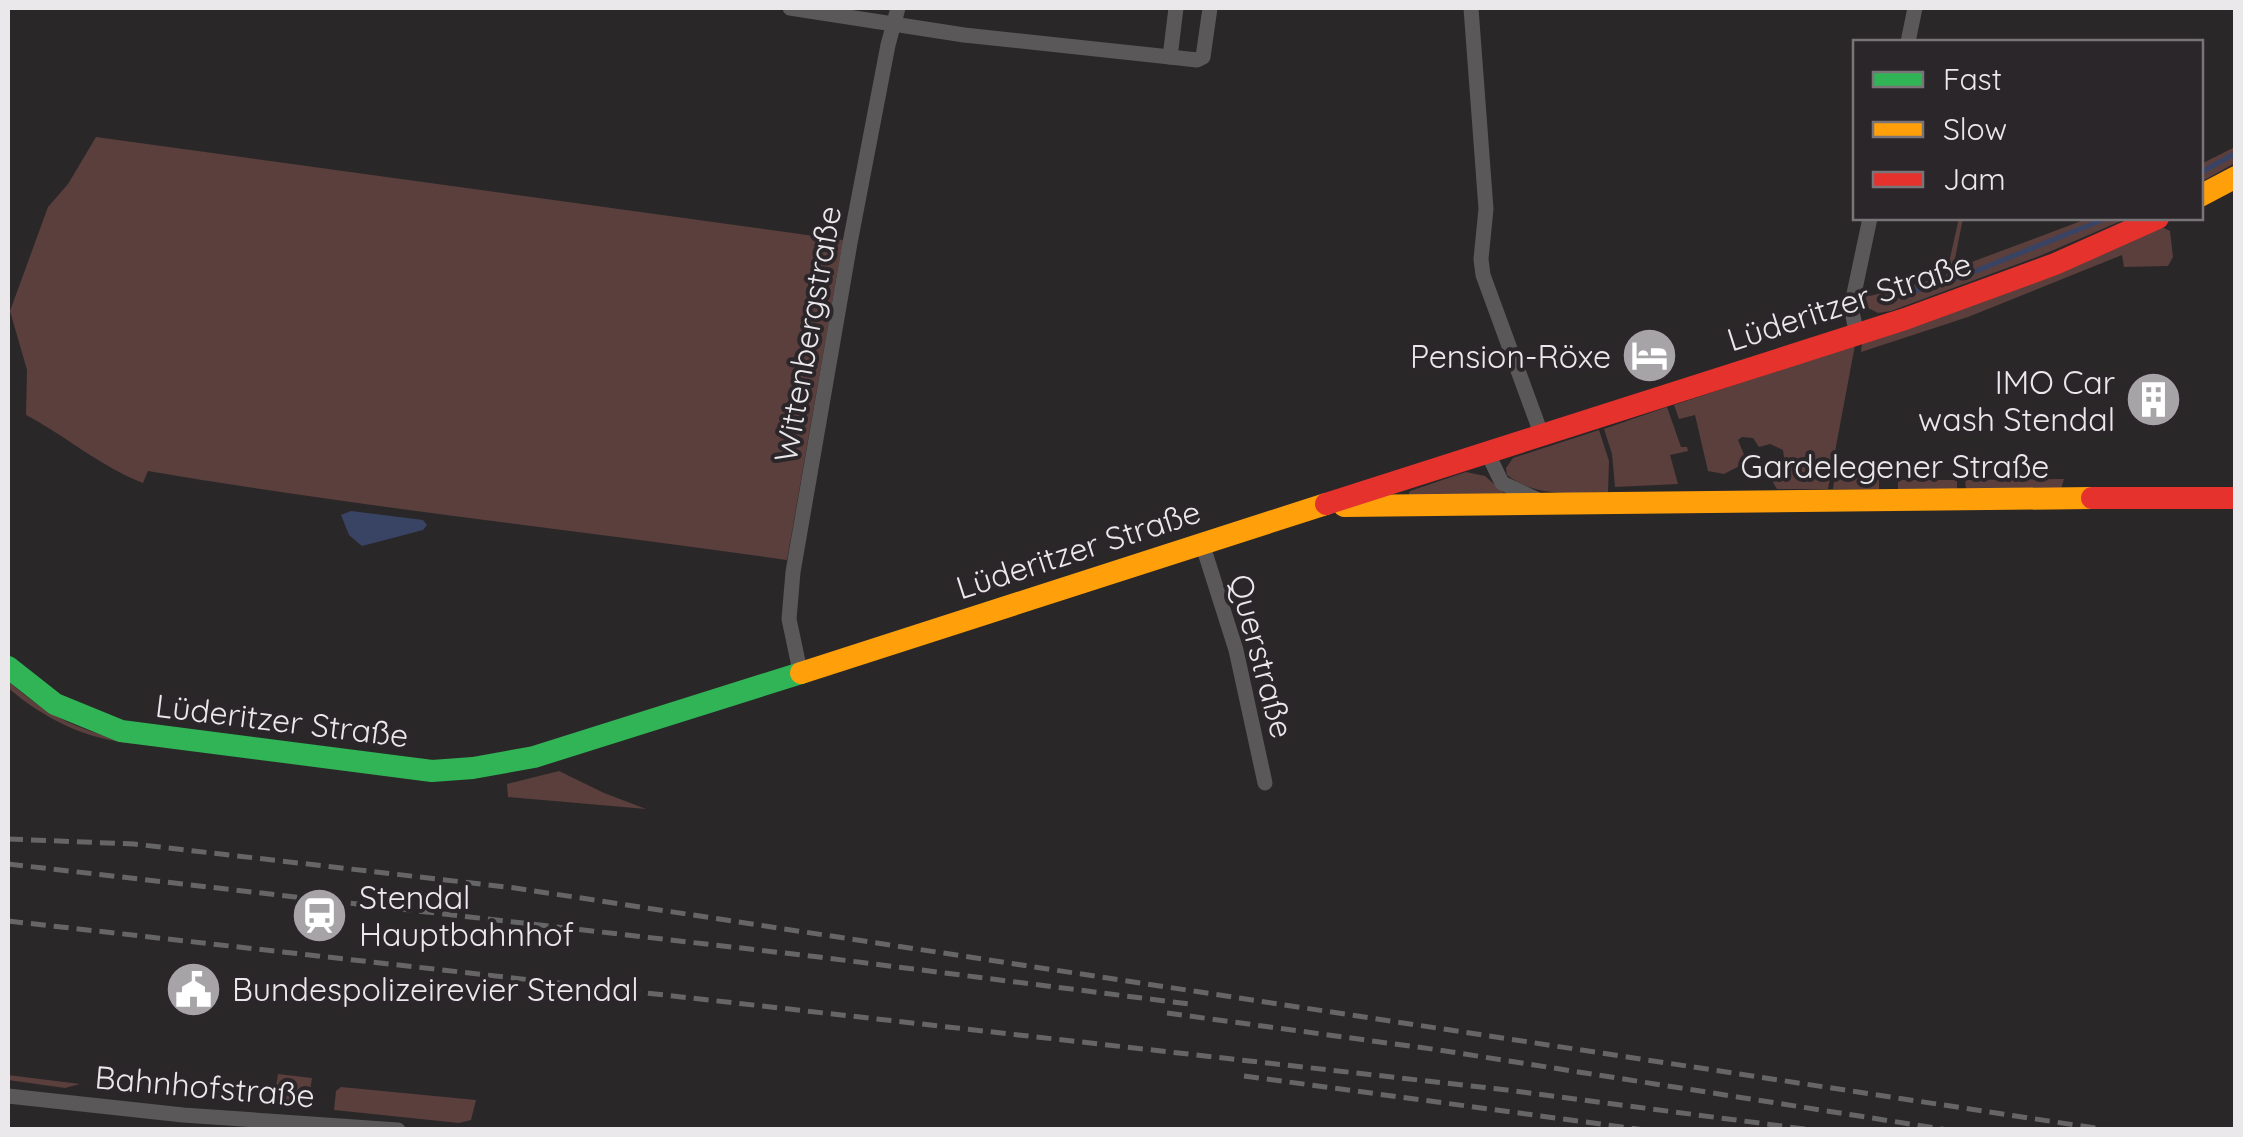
<svg xmlns="http://www.w3.org/2000/svg" width="2243" height="1137" font-family="Quicksand,sans-serif">
<style>
.green{fill:#5a3f3d}
.water{fill:#394465}
.lines{fill:none;stroke-linecap:round;stroke-linejoin:round}
.stream{stroke:#394465;stroke-width:5}
.street{stroke:#5a5859;stroke-width:15}
.fast{stroke:#30b455;stroke-width:22}
.slow{stroke:#ff9f0a;stroke-width:22}
.jam{stroke:#e5322d;stroke-width:22}
.rail{stroke:#676667;stroke-width:5;stroke-dasharray:15 8;stroke-linecap:butt}
.labels{text-anchor:middle;dominant-baseline:central;stroke-width:8;stroke-linejoin:round;paint-order:stroke}
.street-label{font-size:32px;fill:#ebe8eb;stroke:#2b262a}
.poi-label{font-size:32px;fill:#ebe8eb;stroke:#2b262a;text-anchor:end}
</style>
<rect width="100%" height="100%" fill="#2a2729"/>
<g class="green">
<path d="M96,137L843,240L787,560C574,530 360,507 148,471L143,483C101,467 66,436 26,415L27,370L10,311L48,207L68,184Z"/>
<path d="M2235,147V163L2201,182V164Z"/>
<path d="M1959,218H1963L1953,269L2089,218H2128L2042,255L1891,311L1878,313L1868,308L1861,292L1867,291L1870,296L1946,276Z"/>
<path d="M2160,226L2170,231L2173,257L2168,266L2124,267L2122,255L1968,317L1861,352L1862,344L2040,280Z"/>
<path d="M1855,345L1828,489H1777L1772,481L1785,465L1783,450L1770,444L1759,447L1753,438L1742,437L1738,440L1747,462L1724,474L1708,471L1695,415L1679,419L1674,405Z"/>
<path d="M1667,407L1681,447H1687L1688,451L1670,455L1678,484L1615,487L1612,454L1604,429Z"/>
<path d="M1599,430L1609,461L1608,492C1574,493 1536,498 1507,475L1506,468L1513,458Z"/>
<path d="M1466,472L1485,476L1505,494L1408,496L1410,491Z"/>
<path d="M1835,476H1879V489H1833Z"/>
<path d="M2064,479L2061,489H1966L1965,480Z"/>
<rect x="1898" y="480" width="59" height="9"/>
<path d="M8,681C51,719 81,731 137,744C87,740 46,720 8,688Z"/>
<path d="M559,771L604,793L646,809L508,797L507,784Z"/>
<path d="M278,1074L312,1078L308,1105L274,1101Z"/>
<path d="M8,1075L80,1084L65,1088L8,1080Z"/>
<path d="M341,1087L476,1100L471,1120L459,1123L334,1110L336,1091Z"/>
</g>
<path class="water" d="M351,511L423,520L427,525L423,530L362,546L349,535L341,515Z"/>
<g class="lines">
<g class="stream">
<path d="M2200,173L2236,153"/>
<path d="M1890,298L1961,277L2107,218"/>
</g>
<g class="street">
<path d="M790,8L964,35L1170,57"/>
<path d="M1176,8L1170,57L1197,60L1203,57L1210,8"/>
<path d="M1471,8L1486,209L1481,259L1483,275L1542,436"/>
<path d="M1908,42L1915,8"/>
<path d="M1857,334L1851,308L1870,218"/>
<path d="M1488,454L1502,483L1536,499"/>
<path d="M1202,543L1236,650L1265,783"/>
<path d="M800,671L789,619L793,572L850,243L888,45L898,8"/>
<path d="M8,1096L183,1115L398,1130"/>
</g>
<path class="fast" d="M8,667L55,704L121,731L432,771L473,768L534,757L801,673"/>
<g class="slow">
<path d="M2200,196L2236,177"/>
<path d="M1344,506L2092,498"/>
<path d="M801,673L1326,504"/>
</g>
<g class="jam">
<path d="M2092,498H2236"/>
<path d="M1326,504L1905,319L2055,264L2158,218"/>
</g>
<g class="rail">
<path d="M8,839L134,844L515,888L2108,1130"/>
<path d="M8,864L819,957L1189,1004"/>
<path d="M8,921L1507,1090L1812,1130"/>
<path d="M1167,1013L1439,1050L1948,1130"/>
<path d="M1244,1076L1645,1130"/>
</g>
</g>
<defs>
<symbol id="hotel-disc" viewBox="-11 -11 22 22"><circle r="9.5" fill="#a7a4a7" stroke="#2b262a"/><path d="M-6-4.5h1.5V1H6V5H4.5V3h-9V5H-6ZM-4 0a1.8 1.8 0 1 1 3.6 0ZM.5 0V-2.5h3Q6-2.5 6 0Z" fill="#fff"/></symbol>
<symbol id="building-disc" viewBox="-11 -11 22 22"><circle r="9.5" fill="#a7a4a7" stroke="#2b262a"/><path d="M-4-6H4V6H1V3H-1V6H-4ZM-2.5-4.3h1.7v1.8h-1.7ZM.8-4.3h1.7v1.8H.8ZM-2.5-1h1.7V.8h-1.7ZM.8-1h1.7V.8H.8Z" fill="#fff"/></symbol>
<symbol id="station-disc" viewBox="-11 -11 22 22"><circle r="9.5" fill="#a7a4a7" stroke="#2b262a"/><path d="M-3-6H3Q5-6 5-4V2Q5 4 3 4L4.5 6H3L1.5 4h-3L-3 6H-4.5L-3 4Q-5 4-5 2V-4Q-5-6-3-6ZM-3.5-4v3h7v-3ZM-3.5 1v1.5H-2V1ZM2 1v1.5H3.5V1Z" fill="#fff"/></symbol>
<symbol id="civic-disc" viewBox="-11 -11 22 22"><circle r="9.5" fill="#a7a4a7" stroke="#2b262a"/><path d="M-.6-6.5H3V-4.5H.6V-3L4-1V1h2V6H-6V1h2V-1L-.6-3ZM-1.2 2.5V6h2.4V2.5Z" fill="#fff"/></symbol>
</defs>
<g fill-rule="evenodd">
<use href="#hotel-disc" x="1618" y="324" width="63" height="63"/>
<use href="#building-disc" x="2122" y="368" width="63" height="63"/>
<use href="#station-disc" x="288" y="884" width="63" height="63"/>
<use href="#civic-disc" x="162" y="958" width="63" height="63"/>
</g>
<g class="labels">
<g class="street-label">
<text transform="translate(1849 301) rotate(-18)">Lüderitzer Straße</text>
<text transform="translate(807 334) rotate(-80)">Wittenbergstraße</text>
<text x="1895" y="466">Gardelegener Straße</text>
<text transform="translate(1078 549) rotate(-18)">Lüderitzer Straße</text>
<text transform="translate(1262 656) rotate(75)">Querstraße</text>
<text transform="translate(282 720) rotate(7)">Lüderitzer Straße</text>
<text transform="translate(205 1086) rotate(5)">Bahnhofstraße</text>
</g>
<g class="poi-label">
<text x="1611" y="356">Pension-Röxe</text>
<text x="2115" y="382">IMO Car<tspan x="2115" dy="37">wash Stendal</tspan></text>
<text x="359" y="897" text-anchor="start">Stendal<tspan x="359" dy="37">Hauptbahnhof</tspan></text>
<text x="232" y="989" text-anchor="start">Bundespolizeirevier Stendal</text>
</g>
</g>
<rect width="2243" height="1137" fill="none" stroke="#ebe8eb" stroke-width="20"/>
<rect x="1853" y="40" width="350" height="180" fill="#2b262a" stroke="#787477" stroke-width="2.5"/>
<rect x="1873" y="72" width="50" height="15" fill="#30b455" stroke="#787477" stroke-width="2.5"/>
<text x="1943" y="90" font-size="30" fill="#ebe8eb">Fast</text>
<rect x="1873" y="122" width="50" height="15" fill="#ff9f0a" stroke="#787477" stroke-width="2.5"/>
<text x="1943" y="140" font-size="30" fill="#ebe8eb">Slow</text>
<rect x="1873" y="172" width="50" height="15" fill="#e5322d" stroke="#787477" stroke-width="2.5"/>
<text x="1943" y="190" font-size="30" fill="#ebe8eb">Jam</text>
</svg>
